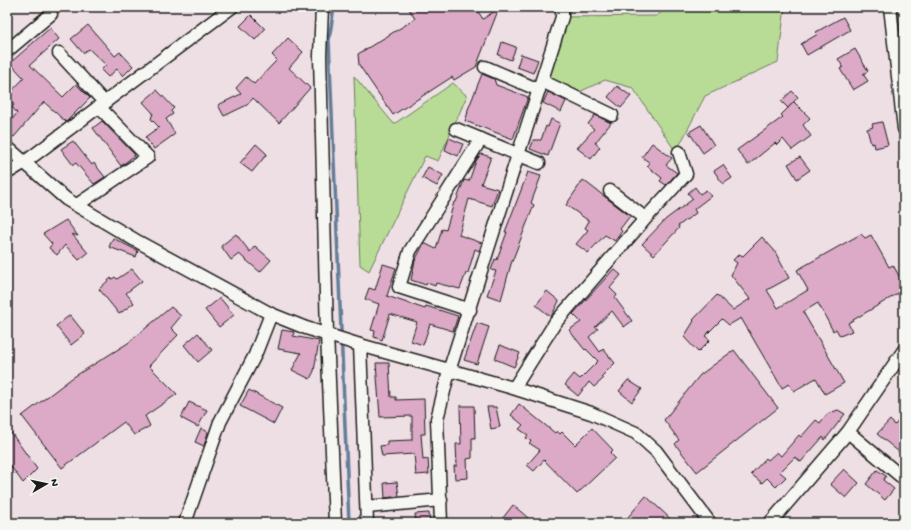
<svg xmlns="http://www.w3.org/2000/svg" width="911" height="530" font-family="'Gochi Hand',sans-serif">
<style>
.green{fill:#b8dc96;stroke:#6a7c59}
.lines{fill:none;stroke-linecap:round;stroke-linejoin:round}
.stream{stroke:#647e99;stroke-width:3.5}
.building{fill:#dcaac7;stroke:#1c1c1c}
.minor-casing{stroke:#1c1c1c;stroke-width:15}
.minor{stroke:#f6f6f2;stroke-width:12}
</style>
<rect width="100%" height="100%" fill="#eedfe5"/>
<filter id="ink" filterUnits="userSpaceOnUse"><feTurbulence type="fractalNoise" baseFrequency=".025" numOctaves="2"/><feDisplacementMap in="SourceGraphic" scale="8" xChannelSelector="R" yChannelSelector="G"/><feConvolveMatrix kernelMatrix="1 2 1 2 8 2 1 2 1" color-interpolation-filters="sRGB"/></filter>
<g filter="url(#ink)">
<g class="green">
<path d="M667,7H785L778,62L705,96L676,152L633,88L605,80L575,94L547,84L562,17L657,16Z"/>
<path d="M354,76L394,124L453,83L467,96L438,161L425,156L369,271L360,265Z"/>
</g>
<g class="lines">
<path class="stream" d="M334,7L329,40L349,523"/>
</g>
<g class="building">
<path d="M408,7H475L483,19L499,8L476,67L454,80L452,77L393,115L359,65L358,54L415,19Z"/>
<path d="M251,15L265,29L255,40L240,26Z"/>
<path d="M843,17L850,30L807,55L801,44L818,34L816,32Z"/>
<path d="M88,25L115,56L120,52L133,66L123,76L117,69L108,77L101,70L106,65L89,49L83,53L71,39Z"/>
<path d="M50,28L59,39L30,65L63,97L76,84L90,98L66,122L44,102L14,137L7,132V126L17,113L12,107L14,105L7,96L24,78L10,63Z"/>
<path d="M288,38L303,52L289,68L310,88L279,123L253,98L247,105L224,116L218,105L241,94L236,88L246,77L254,84L277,60L272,55Z"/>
<path d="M502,42L516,47L511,60L498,55Z"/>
<path d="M855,49L868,71L863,74L868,81L853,90L840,69L843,67L838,59Z"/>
<path d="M521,54L538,60L533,73L517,67Z"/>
<path d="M482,74L494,79L496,85L528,97L513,139L465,121L468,112H467Z"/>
<path d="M617,86L631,96L621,108L608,97Z"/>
<path d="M157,90L174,108L171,111L173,114L166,119L175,134L154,149L145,137L159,127L151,119L153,113L143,102Z"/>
<path d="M792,91L798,97L788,108L781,101Z"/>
<path d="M548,92L566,101L561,112L543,103Z"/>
<path d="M794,102L810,118L803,125L811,136L792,150L783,139L777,145L775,143L748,165L737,150L783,117L781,115Z"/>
<path d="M595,115L611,123L595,143L600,147L591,159L577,148L594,129L588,124Z"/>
<path d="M551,119L560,123L548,156L530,149L534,140H541L546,126L548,127Z"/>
<path d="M102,121L135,155L121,166L93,128Z"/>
<path d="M882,122L888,145L875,148L874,143L871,144L867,129L873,127L872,124Z"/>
<path d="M701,125L714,145L703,153L689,132Z"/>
<path d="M449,138L463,144L458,156L445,150Z"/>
<path d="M73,141L92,165L94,163L105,177L94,184L76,163L73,165L61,149Z"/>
<path d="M652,143L672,158L666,165L677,173L666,185L660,181L662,178L647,166L650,163L642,157Z"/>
<path d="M256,144L267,154L252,172L240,163Z"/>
<path d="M481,154L491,157L481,184L498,189L492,206L469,199L459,235L482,243L479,251L475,249L468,273H466L460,289L436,283L435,286L427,283L426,285L411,280L415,261L424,243L436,249L442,229L446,230L454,202H456L464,180L469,181L476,161Z"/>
<path d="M800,157L810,170L797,179L788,164Z"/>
<path d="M723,165L732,178L723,184L714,171Z"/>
<path d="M428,167L443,175L437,186L422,178Z"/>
<path d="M528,172L541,176L531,203L534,205L511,264L501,300L487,295L496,271L491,270L495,259L497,260L507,232H505Z"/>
<path d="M583,180L630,216L620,229L622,231L615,241L605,235L588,253L576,244L588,230L585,228L589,221L566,205Z"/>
<path d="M695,187L700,194L706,190L711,196L694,209L696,213L678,226L679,228L654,255L642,244L666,219L693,199L688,193Z"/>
<path d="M66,220L78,236L72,234L88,253L79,260L65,245L57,255L49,248L52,244L43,234Z"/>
<path d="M236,234L250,252L255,246L271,260L260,272L239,254L231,260L221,246Z"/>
<path d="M861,234L865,238L871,235L889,267L893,265L904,285V290L848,323L852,331L840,336L836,329L833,331L818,303L803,312L844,383L825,394L816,378L794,391L789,384L782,388L741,318L729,325L722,319L705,336L710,340L698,352L684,337L694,321L693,320L717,295L733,310L750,299L731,275L737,263L733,260L739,254L743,256L762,237L774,250L789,278L767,290L778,308L808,290L797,270Z"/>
<path d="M113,238L138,251L136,257L109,247Z"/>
<path d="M383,264L396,268L387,296L425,309L426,306L458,316L453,331L430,324L423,345L411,341L417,322L390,314L382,340L374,337L375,331L371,330L379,304L365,299L369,288L375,290Z"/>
<path d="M132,269L142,281L126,293L134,303L119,314L99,289L111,278L112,279L115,277L117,279Z"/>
<path d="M614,269L621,275L610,288L617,295L615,298L632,321L624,327L612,311L595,327L598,329L589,337L600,352L603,349L615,363L601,377L603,379L594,387L589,382L578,396L565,385L574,374L580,379L598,361L586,349L585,350L569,330L581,322L573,314Z"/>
<path d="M547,291L559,301L551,317L536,305Z"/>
<path d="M220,298L234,315L219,327L205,310Z"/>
<path d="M171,307L181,316L171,328L178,335L149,366L177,394L145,416L150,426L134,435L124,422L62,468L22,416L72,378L128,343Z"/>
<path d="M70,315L85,334L71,345L56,326Z"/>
<path d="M477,323L489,327L477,364L464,360Z"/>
<path d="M282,330L294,332L293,336L319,341L314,371L310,379L292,370L301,353L278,349Z"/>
<path d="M198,333L212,350L198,362L184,345Z"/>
<path d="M500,345L520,353L514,367L495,359Z"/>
<path d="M734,350L778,408L697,472L675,444L679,440L664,420L700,375Z"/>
<path d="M376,363H389L391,397H396V400L424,399L425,434H421L423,460L428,459L429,474L416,475L414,454L382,456L380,446L387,445V441L412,440V416L380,417Z"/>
<path d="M628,380L642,389L632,402L619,391Z"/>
<path d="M249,390L282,408L274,424L240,406Z"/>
<path d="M189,402L207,410L198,427L181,418Z"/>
<path d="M519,404L555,433L557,431L560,434L562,432L575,445L592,428L613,450L610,453L615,458L577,494L544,460L534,471L527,465L540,450L529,443L531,441L526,438L528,435L519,429L523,425L511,415Z"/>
<path d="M460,406H474L475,438H472V458L467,459L468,478L455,479L454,466H457L456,444H461Z"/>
<path d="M487,407H496L500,427L491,429Z"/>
<path d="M838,410L845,414L825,440L823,437L801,462L795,457L780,472L786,477L776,487L767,478L762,483L751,474L766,458L768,460L777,452L781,456L799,435L801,437L816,420L820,423L827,414Z"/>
<path d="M904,414V456L877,434L890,420L895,425Z"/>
<path d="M7,427L37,469L23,483L7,461Z"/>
<path d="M201,428L208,432L204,446L195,442Z"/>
<path d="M844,469L859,483L846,498L830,484Z"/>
<path d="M877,470L886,476L883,480L894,489L885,500L866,484Z"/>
<path d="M397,482L399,496L385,498L384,483Z"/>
<path d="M646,496L675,523H623Z"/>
<path d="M513,505L534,523H499Z"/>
<path d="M429,513L430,523H416L415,514Z"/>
</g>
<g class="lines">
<defs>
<g id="minor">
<path d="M322,7L320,56L327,334L335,523"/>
<path d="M890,7L904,129"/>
<path d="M7,51L51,14L50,7"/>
<path d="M59,53L105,103"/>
<path d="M485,67L539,90"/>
<path d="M542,81L612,115"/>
<path d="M456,129L539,163"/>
<path d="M7,147L66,199L135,240L271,314L306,328L360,345L513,388L591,413L636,433L656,451L710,523"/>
<path d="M7,173L25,162L232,7"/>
<path d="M610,191L645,218"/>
<path d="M77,205L148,157L99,107"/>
<path d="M470,310L399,287L410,251L481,139"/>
<path d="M360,345L367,523"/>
<path d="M514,388L555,323L645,219L686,174L679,152"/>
<path d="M848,432L904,479"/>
<path d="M367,507L441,500"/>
<path d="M185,523L220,422L255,355L271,314"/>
<path d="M441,523L437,419L449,371L562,17V7"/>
<path d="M770,523L848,432L904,350"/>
</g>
</defs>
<use href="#minor" class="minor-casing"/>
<use href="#minor" class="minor"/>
</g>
</g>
<rect width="911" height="530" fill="none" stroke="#f6f6f2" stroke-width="24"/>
<rect x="12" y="12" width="887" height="506" fill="none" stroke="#1c1c1c" stroke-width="1.5" filter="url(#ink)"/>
<g transform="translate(46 484) rotate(81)" stroke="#f6f6f2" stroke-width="3" paint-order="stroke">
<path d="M0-3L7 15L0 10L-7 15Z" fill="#1c1c1c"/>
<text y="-6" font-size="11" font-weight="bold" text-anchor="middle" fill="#1c1c1c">N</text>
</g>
</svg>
